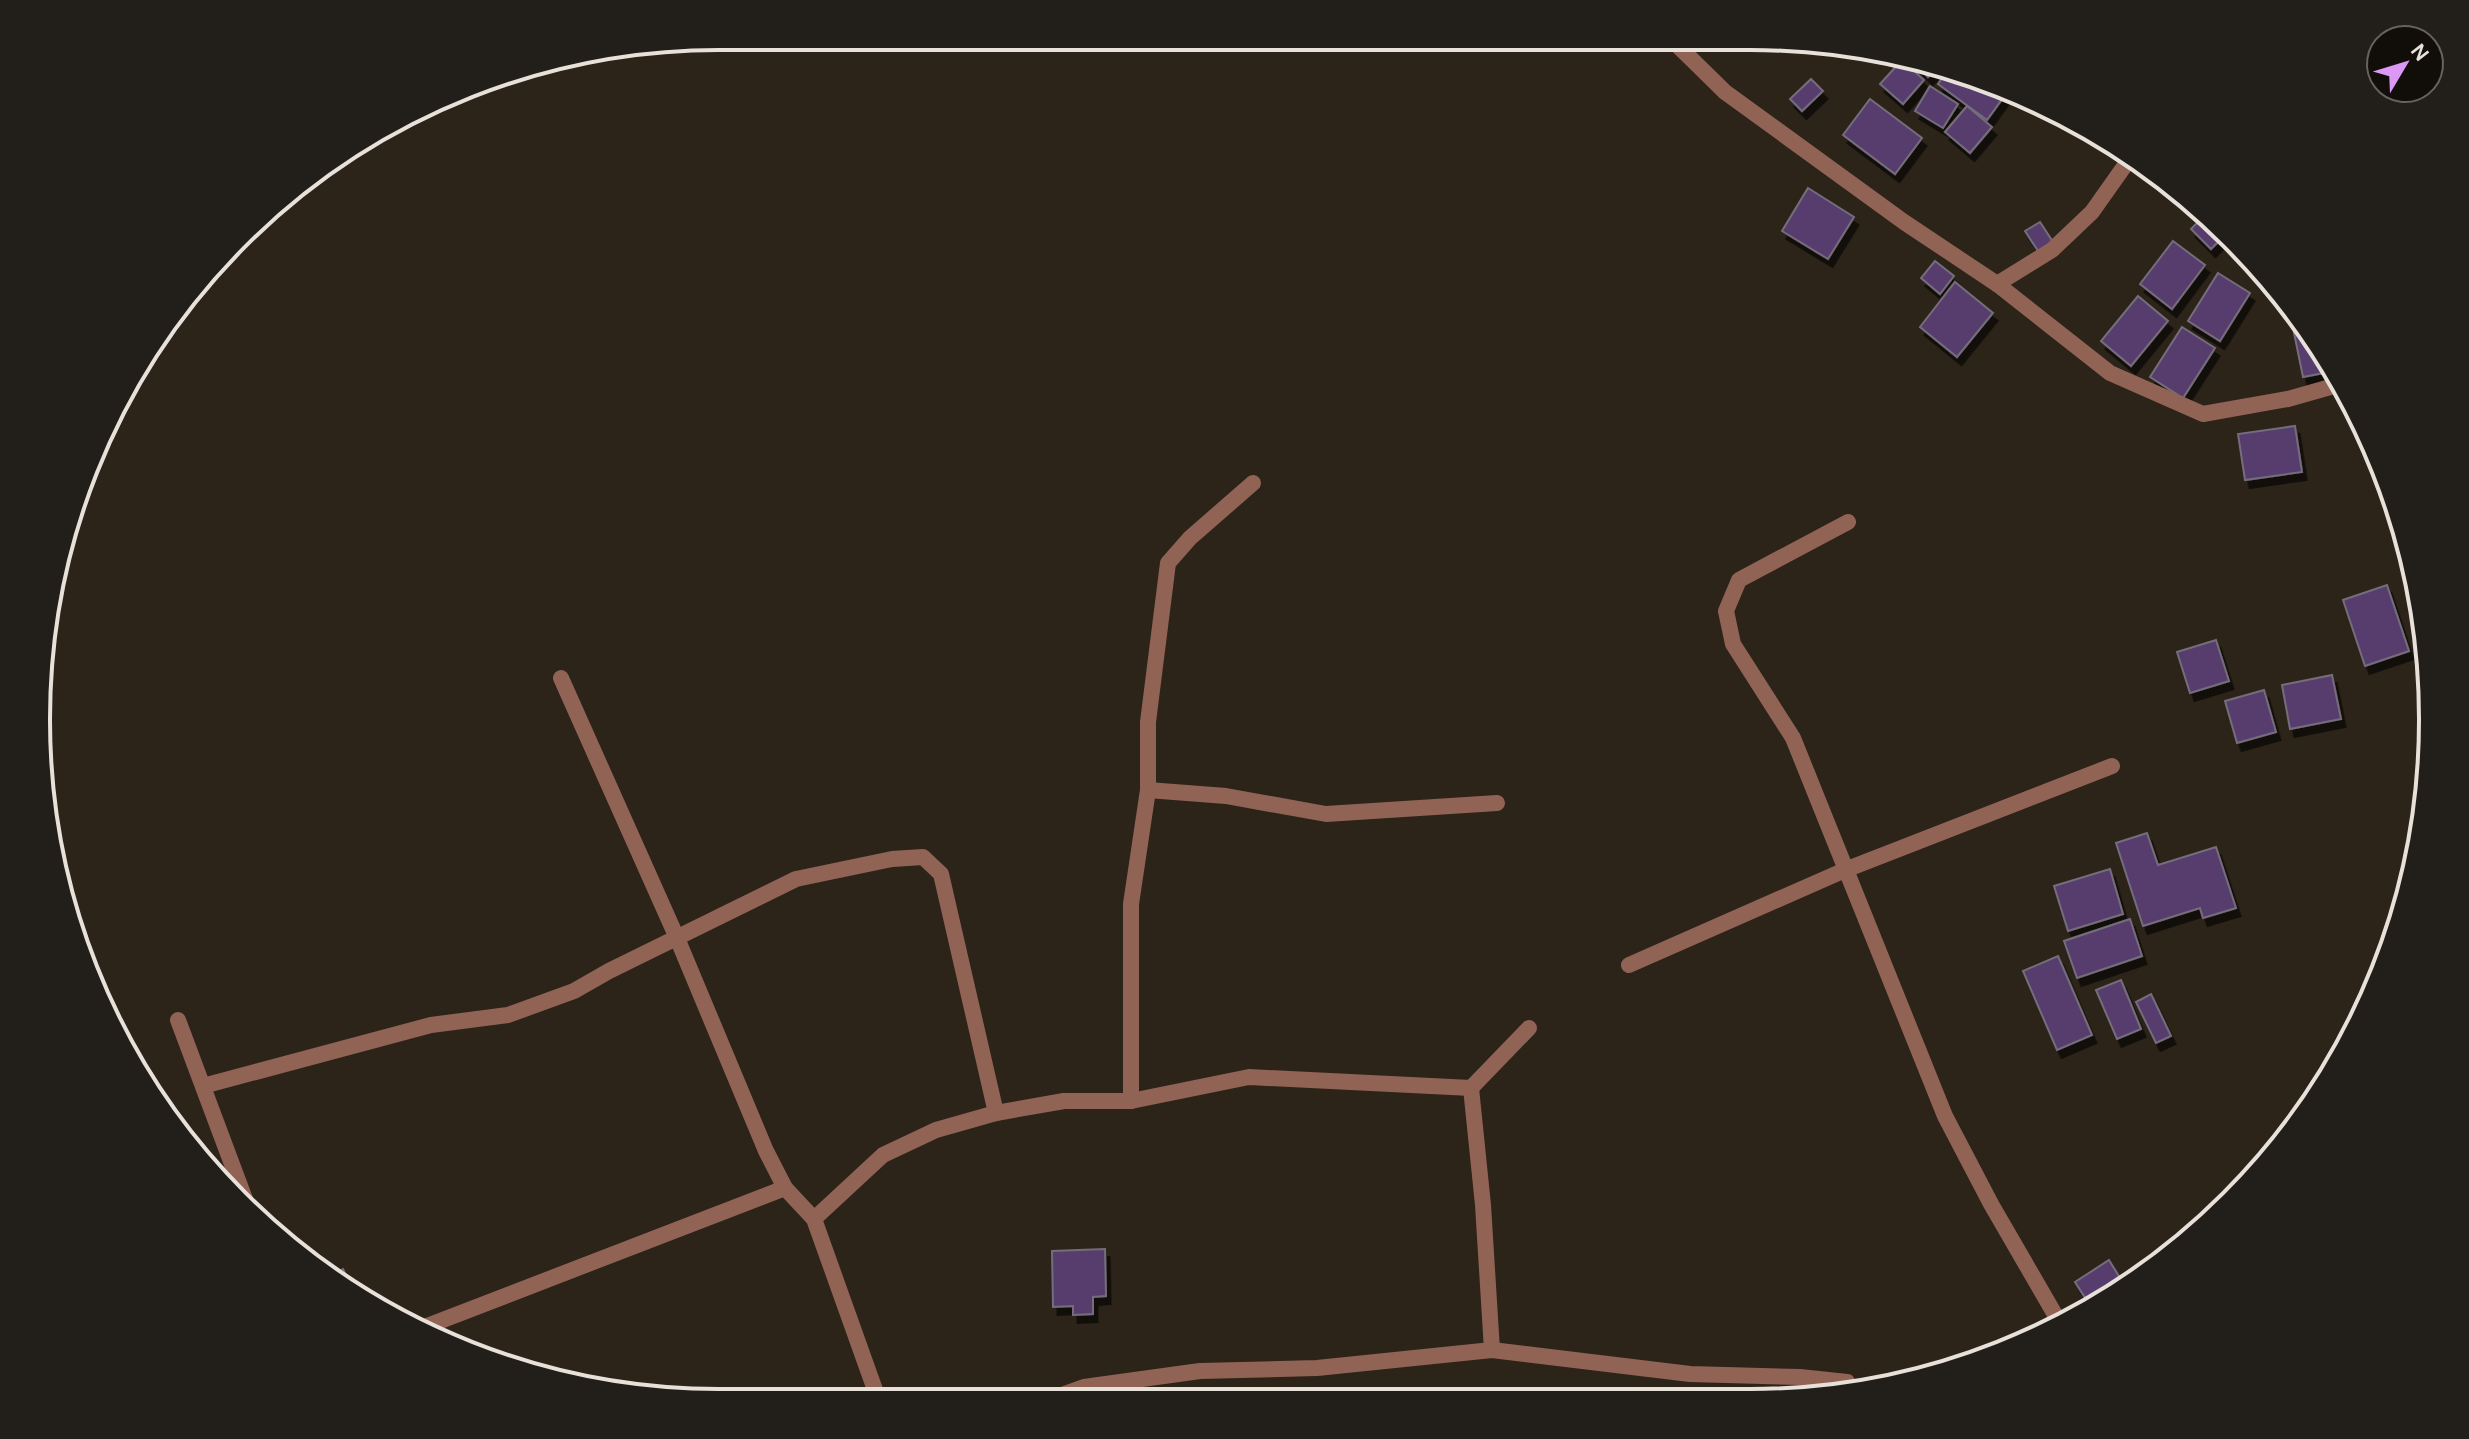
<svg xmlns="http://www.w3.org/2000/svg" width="2469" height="1439" font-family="Karla,sans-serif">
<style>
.building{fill:#573d6d;stroke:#746d7b;stroke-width:2;filter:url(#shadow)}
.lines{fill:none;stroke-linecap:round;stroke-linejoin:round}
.street{stroke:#916354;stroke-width:16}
.rim{fill:none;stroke:#e8e1da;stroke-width:4}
</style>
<defs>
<filter id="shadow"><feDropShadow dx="4.5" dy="8" stdDeviation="0" flood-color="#0009"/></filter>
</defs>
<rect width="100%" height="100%" fill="#2c2319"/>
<g class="building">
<path d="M1902,60L1924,80L1903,104L1880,84Z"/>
<path d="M1913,61L1939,66L1928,77Z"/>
<path d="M1949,68L1970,72L2008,91L1987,120L1938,84Z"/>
<path d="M1811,79L1823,91L1802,111L1790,99Z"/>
<path d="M1930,86L1958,104L1943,128L1915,111Z"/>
<path d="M1870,99L1922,138L1895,174L1843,135Z"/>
<path d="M1967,106L1992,127L1970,153L1945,132Z"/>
<path d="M1808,188L1854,217L1828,259L1782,231Z"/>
<path d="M2206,214L2228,232L2211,249L2191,229Z"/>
<path d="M2040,222L2053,242L2038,251L2025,231Z"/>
<path d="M2173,241L2205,265L2172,309L2140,284Z"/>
<path d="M1935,261L1954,276L1940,294L1921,278Z"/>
<path d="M2218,273L2250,293L2220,341L2188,321Z"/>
<path d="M1955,282L1993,313L1957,357L1920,327Z"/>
<path d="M2138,296L2168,321L2131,366L2101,341Z"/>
<path d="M2306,325L2318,339L2334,371L2303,377L2293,328Z"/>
<path d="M2182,327L2215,348L2183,398L2150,377Z"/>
<path d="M2295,426L2302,472L2245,480L2238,434Z"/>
<path d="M2387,585L2409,651L2365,666L2343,600Z"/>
<path d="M2216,640L2229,681L2190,693L2177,652Z"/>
<path d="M2332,675L2341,719L2290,729L2282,685Z"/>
<path d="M2264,690L2276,732L2237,743L2225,701Z"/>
<path d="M2147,833L2158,865L2216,847L2236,908L2203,918L2200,908L2143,926L2116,843Z"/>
<path d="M2110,869L2123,914L2068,931L2054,886Z"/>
<path d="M2130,919L2142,956L2077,978L2064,941Z"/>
<path d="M2058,956L2092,1035L2057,1050L2023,971Z"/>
<path d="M2121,980L2141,1029L2117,1039L2096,990Z"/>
<path d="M2151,994L2171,1036L2156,1043L2136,1002Z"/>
<path d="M1105,1249L1106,1296L1093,1297V1314L1073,1315V1306L1053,1307L1052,1251Z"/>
<path d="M2109,1260L2125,1286L2093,1310L2075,1282Z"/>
<path d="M343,1269L356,1296L340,1288L328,1277Z"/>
</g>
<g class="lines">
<g class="street">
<path d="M1669,37L1725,92L1904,222L1997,284L2110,373L2203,414L2288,399L2341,384"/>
<path d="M1997,284L2052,250L2092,212L2133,154"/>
<path d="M1848,522L1739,580L1726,611L1733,644L1793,738L1945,1116L1991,1204L2061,1325"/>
<path d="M2409,550L2425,635"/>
<path d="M561,678L677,938L766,1151L785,1188"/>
<path d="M1148,790L1226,796L1326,814L1497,803"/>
<path d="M1629,965L1845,870L2112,766"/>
<path d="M178,1020L245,1199"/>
<path d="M203,1086L431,1025L508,1015L574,991L609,971L796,879L892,859L923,857L941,874L996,1113"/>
<path d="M1471,1088L1483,1205L1492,1350"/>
<path d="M1131,1101V904L1148,790V722L1168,563L1190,538L1253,483"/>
<path d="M814,1219L883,1155L936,1130L996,1113L1064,1101H1131L1249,1077L1471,1088L1529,1028"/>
<path d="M422,1328L785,1188L814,1219L879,1401"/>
<path d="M1045,1401L1084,1387L1200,1371L1317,1368L1492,1350L1690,1374L1800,1377L1847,1382L1849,1391"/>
</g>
</g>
<path d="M0 0H2469V1439H0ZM719 50H1750A669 669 0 0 1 2419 719V720A669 669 0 0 1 1750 1389H719A669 669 0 0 1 50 720V719A669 669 0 0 1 719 50Z" fill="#221e1a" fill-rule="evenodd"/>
<path class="rim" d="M719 50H1750A669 669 0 0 1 2419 719V720A669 669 0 0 1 1750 1389H719A669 669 0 0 1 50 720V719A669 669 0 0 1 719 50Z"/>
<g transform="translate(2405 64) rotate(52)"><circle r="38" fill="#110d09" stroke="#67625d" stroke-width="2"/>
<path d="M0-6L14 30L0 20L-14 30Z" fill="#db99f5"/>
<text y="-12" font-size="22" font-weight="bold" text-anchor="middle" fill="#e8e1da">N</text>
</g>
</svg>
